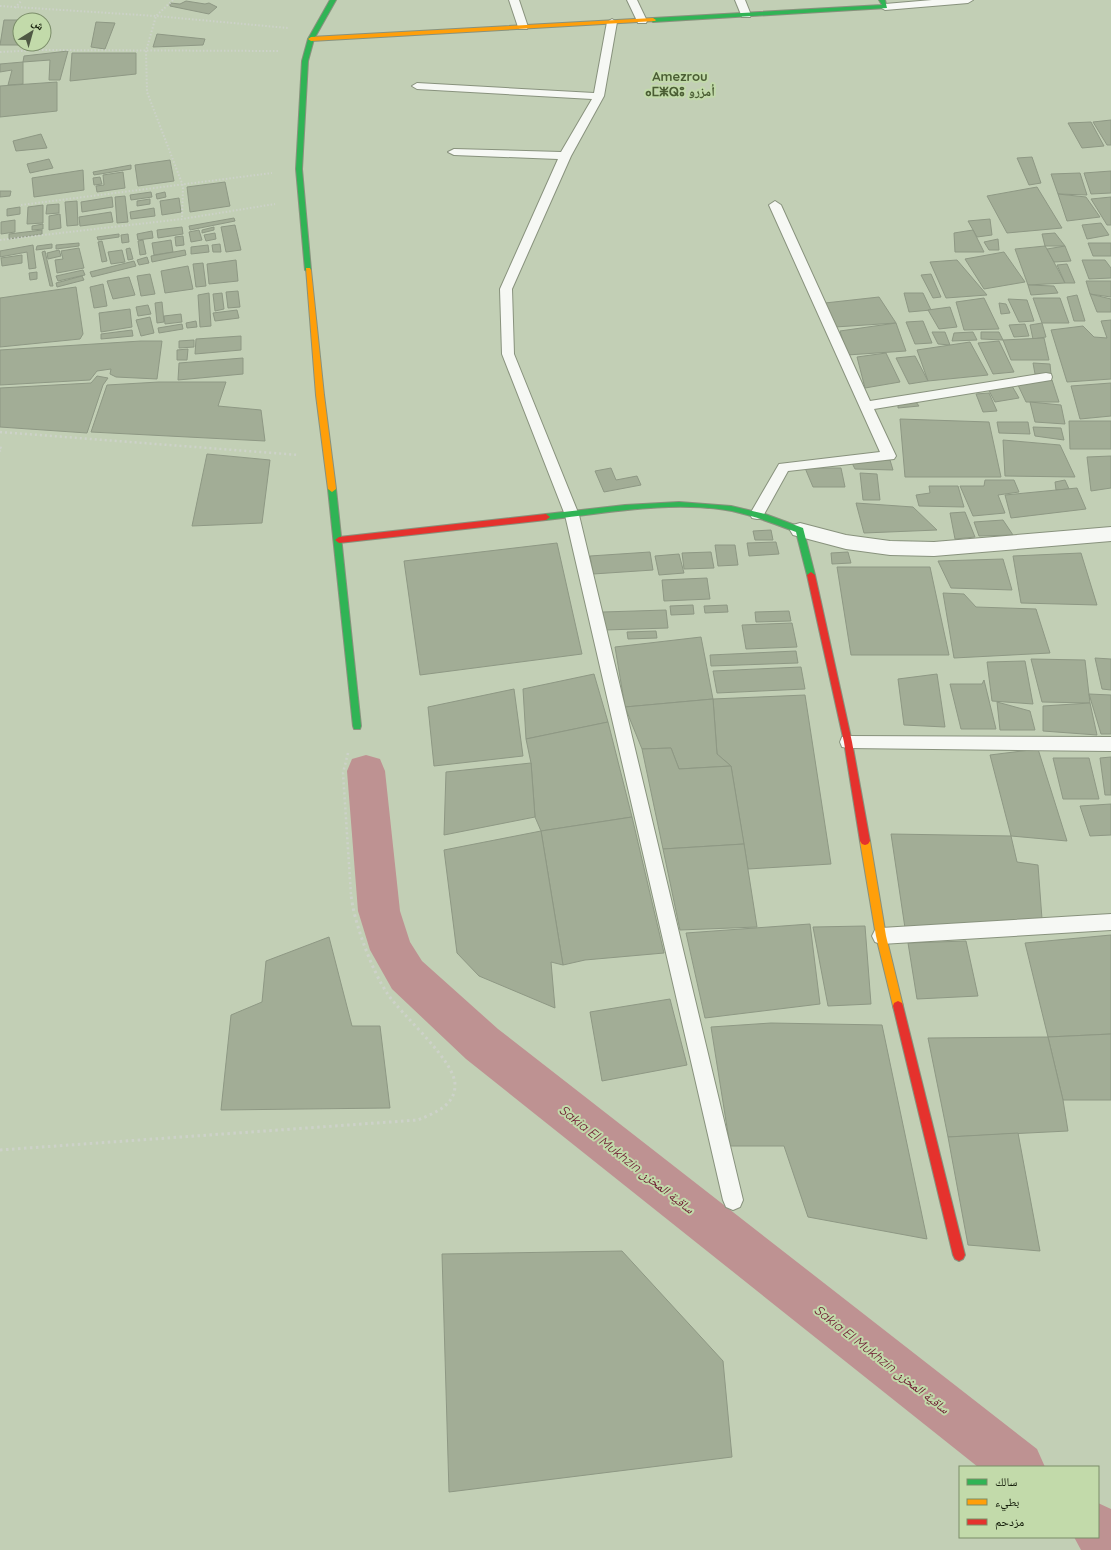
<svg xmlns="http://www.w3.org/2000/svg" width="1111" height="1550" font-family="Quicksand,'Noto Naskh Arabic','Noto Sans Tifinagh',sans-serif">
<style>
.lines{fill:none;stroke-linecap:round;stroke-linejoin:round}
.canal{fill:#be9292;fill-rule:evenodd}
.building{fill:#a2ad96;stroke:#8e9884}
.lane-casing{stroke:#88927d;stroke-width:2}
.street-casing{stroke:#88927d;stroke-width:2}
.fast-casing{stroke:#88927d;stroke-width:2}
.slow-casing{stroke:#88927d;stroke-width:2}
.jam-casing{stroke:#88927d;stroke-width:2}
.path-far2{stroke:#cdd2c9;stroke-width:2;stroke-dasharray:1.5 2;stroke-linecap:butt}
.path-far1{stroke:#cdd2c9;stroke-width:2.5;stroke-dasharray:2 3;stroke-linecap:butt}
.path{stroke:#cdd2c9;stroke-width:3;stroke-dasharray:2.5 3.5;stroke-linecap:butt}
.lane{fill:#f6f8f4;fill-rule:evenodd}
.street{fill:#f6f8f4;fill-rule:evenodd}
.fast{fill:#30b455;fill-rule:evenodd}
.slow{fill:#ff9f0a;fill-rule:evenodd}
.jam{fill:#e5322d;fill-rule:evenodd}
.labels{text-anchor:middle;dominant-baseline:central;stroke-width:4;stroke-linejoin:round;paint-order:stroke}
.far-district-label{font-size:13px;font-weight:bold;fill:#4a5d33;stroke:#c2daaa}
.water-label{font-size:13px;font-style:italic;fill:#6d1830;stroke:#c2daaa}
</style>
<rect width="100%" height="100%" fill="#c2cfb5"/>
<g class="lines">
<g class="canal">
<path d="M366,755L380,759L385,771L400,911L410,942L422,961L498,1029L1037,1449L1045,1467H978L466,1059L392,989L370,950L358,911L347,771L352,759Z"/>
<path d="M1098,1503L1111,1509V1550H1081L1074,1537H1098Z"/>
</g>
</g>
<g class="building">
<path d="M186,1L205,4L209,3L217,7L209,14L170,6V3L180,4Z"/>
<path d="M4,20H20V44L32,45H0Z"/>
<path d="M96,22L115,23L105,49L91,47Z"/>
<path d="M157,34L205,39L203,45L153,47Z"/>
<path d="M68,51L60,80H49L50,60L23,62L24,56Z"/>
<path d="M72,53H136V74L70,81Z"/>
<path d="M23,62V84L8,85L12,70L0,72V64Z"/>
<path d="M57,82V111L0,117V86Z"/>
<path d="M1111,120V145H1107L1093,122Z"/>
<path d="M1091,122L1104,146L1082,148L1068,123Z"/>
<path d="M41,134L47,148L16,151L13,141Z"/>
<path d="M1032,157L1041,183L1029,185L1017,158Z"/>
<path d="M49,159L53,168L30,173L27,164Z"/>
<path d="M170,160L174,181L138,186L135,165Z"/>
<path d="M131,165V169L94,175L93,172Z"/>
<path d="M83,170L84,190L34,197L32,178Z"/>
<path d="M1111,171V193L1091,194L1084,173Z"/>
<path d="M123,172L125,188L97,192L96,186L104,185L103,175Z"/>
<path d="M1080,173L1087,195L1058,194L1051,174Z"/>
<path d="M100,177L102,184L94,185L93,178Z"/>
<path d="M225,182L230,206L190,212L187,187Z"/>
<path d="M1037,187L1062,228L1007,233L987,196Z"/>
<path d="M0,191H11L10,196L0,197Z"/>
<path d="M151,192L152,197L131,200L130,195Z"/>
<path d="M165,192L166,197L157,199L156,194Z"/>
<path d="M1058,194L1086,197L1100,217L1067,221Z"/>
<path d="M125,196L128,222L117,223L115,197Z"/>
<path d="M112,197L113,207L82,212L81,202Z"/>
<path d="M1111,197V225H1107L1091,199Z"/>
<path d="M179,198L181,212L162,215L160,201Z"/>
<path d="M150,199V204L137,206V201Z"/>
<path d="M77,201L78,225L67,226L65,202Z"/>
<path d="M59,204V213L46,214L47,205Z"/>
<path d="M43,205V223L27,224L28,207Z"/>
<path d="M20,207V214L7,216V209Z"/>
<path d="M154,208L155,216L131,219L130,212Z"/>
<path d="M111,212L113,222L80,226L79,217Z"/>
<path d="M60,214L61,228L49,230V216Z"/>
<path d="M234,218L235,221L190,230L189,226Z"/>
<path d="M990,219L992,235L977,237L968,221Z"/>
<path d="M15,220V232L1,234V222Z"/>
<path d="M1101,223L1109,235L1087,239L1082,225Z"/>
<path d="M43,224V229L32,230V226Z"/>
<path d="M235,225L241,250L226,252L221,227Z"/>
<path d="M182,227L183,234L158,238L157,230Z"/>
<path d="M214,227V230L202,233V230Z"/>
<path d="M42,230V234L9,239V234Z"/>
<path d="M199,230L202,240L191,242L189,232Z"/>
<path d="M973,230L984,252H955L954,233Z"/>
<path d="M152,231L153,238L138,240L137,234Z"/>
<path d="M215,233L216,239L206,241L204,235Z"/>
<path d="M1055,233L1065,246H1045L1042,234Z"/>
<path d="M119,234V237L98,240L97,237Z"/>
<path d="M128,234L129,242L122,243L121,235Z"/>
<path d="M183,236L184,245L176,246L175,237Z"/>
<path d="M998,239L999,250H989L984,242Z"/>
<path d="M143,240L146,254L140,255L138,241Z"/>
<path d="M171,240L173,252L154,255L152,243Z"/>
<path d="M102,241L107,261L102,262L98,242Z"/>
<path d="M79,243V246L56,249V245Z"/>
<path d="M1088,243H1111V256H1093Z"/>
<path d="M52,244V248L36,250L37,246Z"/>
<path d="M220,244L221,252H213L212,245Z"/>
<path d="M33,245L36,268L29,269L27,252L0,257V251Z"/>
<path d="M208,245L209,252L191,254V247Z"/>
<path d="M1045,246L1047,249L1065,283L1028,285L1015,249Z"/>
<path d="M1065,246L1071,261L1054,262L1047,249Z"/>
<path d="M79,248L84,268L57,273L55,260L63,259L61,251Z"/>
<path d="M130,248L133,259L128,260L126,249Z"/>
<path d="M59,250L61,256L48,259L47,253Z"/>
<path d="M122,250L125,262L111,264L108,252Z"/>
<path d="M185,250L186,255L152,262L151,256Z"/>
<path d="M45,251L53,286H50L42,252Z"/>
<path d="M1004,252L1025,282L984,289L965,259Z"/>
<path d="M22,255V263L2,266L1,258Z"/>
<path d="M147,257L149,263L139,265L137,260Z"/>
<path d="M236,260L238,281L209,284L207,264Z"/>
<path d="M957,260L987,295L946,298L930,262Z"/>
<path d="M1082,260H1105L1111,268V278L1089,279Z"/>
<path d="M134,261L136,266L92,277L90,272Z"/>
<path d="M203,263L206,286L196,287L193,264Z"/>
<path d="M1067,264L1075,283H1065L1057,265Z"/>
<path d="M188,266L193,289L165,293L161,271Z"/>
<path d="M83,270L85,275L58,281L56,276Z"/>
<path d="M37,272V279L30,280L29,273Z"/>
<path d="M150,274L155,294L141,296L137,276Z"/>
<path d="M931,274L941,297L933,298L921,275Z"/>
<path d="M82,276L84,280L57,287L56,283Z"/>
<path d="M129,277L135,295L113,299L107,281Z"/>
<path d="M1086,281H1111V297L1090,294Z"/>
<path d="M103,284L107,306L94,308L90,287Z"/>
<path d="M1028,285L1054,286L1058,293L1031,295Z"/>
<path d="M76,287L83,334L80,339L0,347V298Z"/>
<path d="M238,291L240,307L228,308L226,292Z"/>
<path d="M209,293L211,326L200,327L198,295Z"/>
<path d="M222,293L224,309L215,311L213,294Z"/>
<path d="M904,293H923L931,310L909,312Z"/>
<path d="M1090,294L1111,299V312H1097Z"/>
<path d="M1077,295L1085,321H1074L1067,297Z"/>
<path d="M879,297L896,323L835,327L825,303Z"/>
<path d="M984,298L999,329L964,330L956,302Z"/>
<path d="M1033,298H1060L1069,323H1042Z"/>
<path d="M1008,299L1027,300L1034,321L1019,322Z"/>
<path d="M162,302L164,322L157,323L155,303Z"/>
<path d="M999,303L1006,304L1010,313L1001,314Z"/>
<path d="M148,305L151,314L138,316L136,307Z"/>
<path d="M950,307L957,327L939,329L928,310Z"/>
<path d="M130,309L132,327L101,332L99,313Z"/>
<path d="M237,310L239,318L215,321L213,313Z"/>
<path d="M181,314L182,322L165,324L164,316Z"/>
<path d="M150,317L154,333L141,336L136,320Z"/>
<path d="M1111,320V379L1067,382L1051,330L1083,326L1094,337L1107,338L1101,321Z"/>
<path d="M196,321L197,327L187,328L186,323Z"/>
<path d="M923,321L932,343L915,344L906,322Z"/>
<path d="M896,323L906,351L847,355L840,331Z"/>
<path d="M1042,323L1046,337L1033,339L1030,325Z"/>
<path d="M182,324L183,329L159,333L158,328Z"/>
<path d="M1025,324L1029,336L1014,337L1009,325Z"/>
<path d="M132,330L133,336L101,339V334Z"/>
<path d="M932,332H945L950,345L938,344Z"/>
<path d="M973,332L977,340L952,341L954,333Z"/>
<path d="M981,332H999L1003,340L981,339Z"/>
<path d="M241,336V350L195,354L196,339Z"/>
<path d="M1044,338L1049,360H1011L1003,340Z"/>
<path d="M194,340V347L179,348V341Z"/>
<path d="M141,341H162L157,379L116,377L110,374L111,369L97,371L90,380L0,385V350Z"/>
<path d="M999,341L1014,372L993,374L978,343Z"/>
<path d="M970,342L988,375L928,381L917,350Z"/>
<path d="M188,349L187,360H177V350Z"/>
<path d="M886,353L900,382L865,388L857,357Z"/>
<path d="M915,356L928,381L909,384L896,358Z"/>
<path d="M243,358V374L178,380L179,363Z"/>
<path d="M1033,363L1050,364L1051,374H1035Z"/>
<path d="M97,376L108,378L103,385L87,433L0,427V388L91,383Z"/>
<path d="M1052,380L1059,402H1026L1018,385Z"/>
<path d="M159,382H226L218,406L261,410L265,441L91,432L107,385Z"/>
<path d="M1111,383V416L1080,419L1071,386Z"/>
<path d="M1012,386L1019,398L995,402L988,389Z"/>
<path d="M989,393L997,411L983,412L976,394Z"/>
<path d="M916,402L919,406L898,408V403Z"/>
<path d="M1030,402L1061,405L1065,424L1035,422Z"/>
<path d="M900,419L989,422L1001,477H905Z"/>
<path d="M1069,421H1111V449H1070Z"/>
<path d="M997,422H1028L1030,434L999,433Z"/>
<path d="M1033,427L1061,428L1064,440L1035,436Z"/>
<path d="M1003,440L1060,445L1075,477L1005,476Z"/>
<path d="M207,454L270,460L262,523L192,526Z"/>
<path d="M1111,456V488L1091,491L1087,457Z"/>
<path d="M890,460L893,470L855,469L852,463Z"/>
<path d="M611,468L616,480L637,476L641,485L604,492L595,471Z"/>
<path d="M805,468H841L845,487H813Z"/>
<path d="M860,473L877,474L880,500H863Z"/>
<path d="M985,480H1014L1019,492L998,495L1005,513L973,516L960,486H984Z"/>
<path d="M1065,480L1069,489L1056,490L1055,482Z"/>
<path d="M929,486H958L964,507L919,506L916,495L930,493Z"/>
<path d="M1077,488L1086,509L1011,518L1005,495Z"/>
<path d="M856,503L913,507L937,530L864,533Z"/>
<path d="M965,512L975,537L955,539L950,513Z"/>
<path d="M1003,520L1013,535L979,536L974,522Z"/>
<path d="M771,530L773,540H755L753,531Z"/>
<path d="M776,542L779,554L749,556L747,543Z"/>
<path d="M557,543L582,654L420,675L404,561Z"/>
<path d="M715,545H735L738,565L718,566Z"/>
<path d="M650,552L653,570L593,574L590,556Z"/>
<path d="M711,552L714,568L684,569L682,553Z"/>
<path d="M848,552L851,563L832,564L831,553Z"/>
<path d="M1081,553L1097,605L1021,603L1013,556Z"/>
<path d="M679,554L684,573L659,575L655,556Z"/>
<path d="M1003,559L1012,590L951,588L938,561Z"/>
<path d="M837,567H930L949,655H851Z"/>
<path d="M707,578L710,599L664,601L662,580Z"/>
<path d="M943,593L964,594L976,607L1036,609L1050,653L954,658Z"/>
<path d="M693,605L694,614L671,615L670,606Z"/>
<path d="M727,605L728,612L705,613L704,606Z"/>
<path d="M666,610L668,628L605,630L603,612Z"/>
<path d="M789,611L791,621L756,622L755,612Z"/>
<path d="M792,623L797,647L746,649L742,625Z"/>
<path d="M656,631L657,638L628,639L627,632Z"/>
<path d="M701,637L713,699L625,707L615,647Z"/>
<path d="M796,651L798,663L711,666L710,655Z"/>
<path d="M1095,658L1111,659V690L1102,689Z"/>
<path d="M1031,659L1085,660L1090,703L1042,702Z"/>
<path d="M1025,661L1033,704L992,701L987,662Z"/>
<path d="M801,667L805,689L717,693L713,671Z"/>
<path d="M594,674L608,722L526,739L523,689Z"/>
<path d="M937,674L945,727L904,725L898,679Z"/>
<path d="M984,680L996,729H961L950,684H982Z"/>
<path d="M514,689L523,756L434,766L428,707Z"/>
<path d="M1089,694L1111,695V734H1101Z"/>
<path d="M805,695L831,864L748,869L731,766L717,754L713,699Z"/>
<path d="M713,699L717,754L731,766L679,769L671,748L642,749L625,707Z"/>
<path d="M997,702L1030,711L1035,730H1000Z"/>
<path d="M1090,703L1097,735L1043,731V706Z"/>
<path d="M608,722L632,817L541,831L535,817L531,763L526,739Z"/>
<path d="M671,748L679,769L731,766L744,844L663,849L642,749Z"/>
<path d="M1038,749L1067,841L1011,836L990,755Z"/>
<path d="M1111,757V795H1105L1100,758Z"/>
<path d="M1053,758H1089L1099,799H1063Z"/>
<path d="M531,763L535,817L444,835L446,772Z"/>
<path d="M1111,804V835L1090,836L1080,806Z"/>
<path d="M632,817L664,953L585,960L563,965L541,831Z"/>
<path d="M541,831L563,965L551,962L555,1008L479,976L457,953L444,850Z"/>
<path d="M891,834L1011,836L1017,862L1038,865L1042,919L905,928Z"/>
<path d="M744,844L757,927L680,930L663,849Z"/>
<path d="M810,924L820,1004L705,1018L686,933Z"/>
<path d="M865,926L871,1004L828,1006L813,927Z"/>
<path d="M1111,935V1034L1048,1037L1025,943Z"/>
<path d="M329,937L352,1026H380L390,1108L221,1110L231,1015L262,1002L266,961Z"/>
<path d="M966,941L978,996L917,999L908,943Z"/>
<path d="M670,999L687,1065L602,1081L590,1012Z"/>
<path d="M771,1023L882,1025L927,1239L808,1217L784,1146H730L711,1027Z"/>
<path d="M1111,1034V1100H1063L1048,1037Z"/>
<path d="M1048,1037L1063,1100L1068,1131L948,1137L928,1038Z"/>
<path d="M1018,1133L1040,1251L968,1245L948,1137Z"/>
<path d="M622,1251L723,1361L732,1457L449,1492L442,1254Z"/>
</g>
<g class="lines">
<defs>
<g id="lane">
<path d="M509,0H519L528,27L527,29H519L518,27Z"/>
<path d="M627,0H637L647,21L646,23H638Z"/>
<path d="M735,0H745L751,15L750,17H742Z"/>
<path d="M932,0H973L968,3L885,10L880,7L885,4Z"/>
<path d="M612,19L617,22L604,96L571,156L512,289L514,354L579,515L743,1200L740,1207L733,1210L726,1207L723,1200L565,515L502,354L500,289L558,159L454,155L448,152L454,149L561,152L592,99L417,89L412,86L417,83L594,93L607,22Z"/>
<path d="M775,201L781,205L870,401L1046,373L1051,374L1052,377L1051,380L874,409L896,456L894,459L788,471L762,518L757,519L752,518L750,514L779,464L880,452L769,205Z"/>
<path d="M848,736L1111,737V751L848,748L842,747L840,742L842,737Z"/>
<path d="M1111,914V930L881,944L875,942L872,936L875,930L881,928Z"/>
</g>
<path id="street" d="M800,523L846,535L890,541L934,542L1111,527V541L934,556L890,555L846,549L793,535L790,530L793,525Z"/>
<g id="fast">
<path d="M330,0H336L314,39L308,61L302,169L311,270L308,272L305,270L296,169L302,61L308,39Z"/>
<path d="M879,0H885L887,8L653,22L650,20L653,18L882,5Z"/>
<path d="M332,486L336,489L361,726L360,729H354L353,726L328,489Z"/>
<path d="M679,502L731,506L765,514L803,528L815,575L811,578L807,575L796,532C775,524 755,516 732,511C671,500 607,513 546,520L542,517L546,514L625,505Z"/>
</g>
<g id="slow">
<path d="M653,18L656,20L655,21L311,41L308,39L311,37Z"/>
<path d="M306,268H310L311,270L324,395L336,489L332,492L328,489L316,395Z"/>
<path d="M865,837L868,838L870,841L886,936L903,1006L902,1009L898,1011L894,1009L893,1006L876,936L860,841L862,838Z"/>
</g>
<g id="jam">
<path d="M546,514L550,517L546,520L339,543L335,540L339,537Z"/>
<path d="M811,572L815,575L852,742L870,841L868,844L865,845L862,844L860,841L844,742L807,575Z"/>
<path d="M898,1001L902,1003L903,1006L965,1255L963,1259L959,1261L955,1259L953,1255L893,1006L894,1003Z"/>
</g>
</defs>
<use href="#lane" class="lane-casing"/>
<use href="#street" class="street-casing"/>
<use href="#fast" class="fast-casing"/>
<use href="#slow" class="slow-casing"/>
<use href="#jam" class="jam-casing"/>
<g class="path-far2">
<path d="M173,0L156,16L146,51L147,92L183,186L182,219"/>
<path d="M0,6L156,16L288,28"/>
<path d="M15,8L22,0"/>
<path d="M0,52L42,50L279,51"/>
<path d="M21,205L272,173"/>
<path d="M0,240L182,219L275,204"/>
</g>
<g class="path-far1">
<path d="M0,432L299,455"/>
<path d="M0,447L2,450L0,451"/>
<path d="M348,753L343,773L351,895"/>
</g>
<path class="path" d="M0,1150L418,1120C434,1113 455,1106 455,1085C455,1060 402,1016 387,993C372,971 353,920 351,894"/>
<use href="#lane" class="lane"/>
<use href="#street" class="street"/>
<use href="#fast" class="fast"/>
<use href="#slow" class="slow"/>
<use href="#jam" class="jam"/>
</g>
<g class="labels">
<g class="far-district-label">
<text x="680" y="76">Amezrou<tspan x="680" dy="15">ⴰⵎⵥⵕⵓ أمزرو</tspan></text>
</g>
<g class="water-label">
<text transform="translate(627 1159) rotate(38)">Sakia El Mukhzin ساقية المخزن</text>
<text transform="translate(882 1359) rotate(38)">Sakia El Mukhzin ساقية المخزن</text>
</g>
</g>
<rect x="959" y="1466" width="140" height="72" fill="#c2daaa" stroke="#7b8d69"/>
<rect x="967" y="1479" width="20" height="6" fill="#30b455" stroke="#7b8d69"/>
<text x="995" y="1486" font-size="12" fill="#111907">سالك</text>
<rect x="967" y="1499" width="20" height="6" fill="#ff9f0a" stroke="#7b8d69"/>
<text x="995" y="1506" font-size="12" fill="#111907">بطيء</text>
<rect x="967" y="1519" width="20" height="6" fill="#e5322d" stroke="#7b8d69"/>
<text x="995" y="1526" font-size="12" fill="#111907">مزدحم</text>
<g transform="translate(32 32) rotate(37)"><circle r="19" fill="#c2daaa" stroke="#7b8d69"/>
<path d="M0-3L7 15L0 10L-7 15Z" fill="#4f5944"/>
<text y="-6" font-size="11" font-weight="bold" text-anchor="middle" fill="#111907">ش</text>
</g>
</svg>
